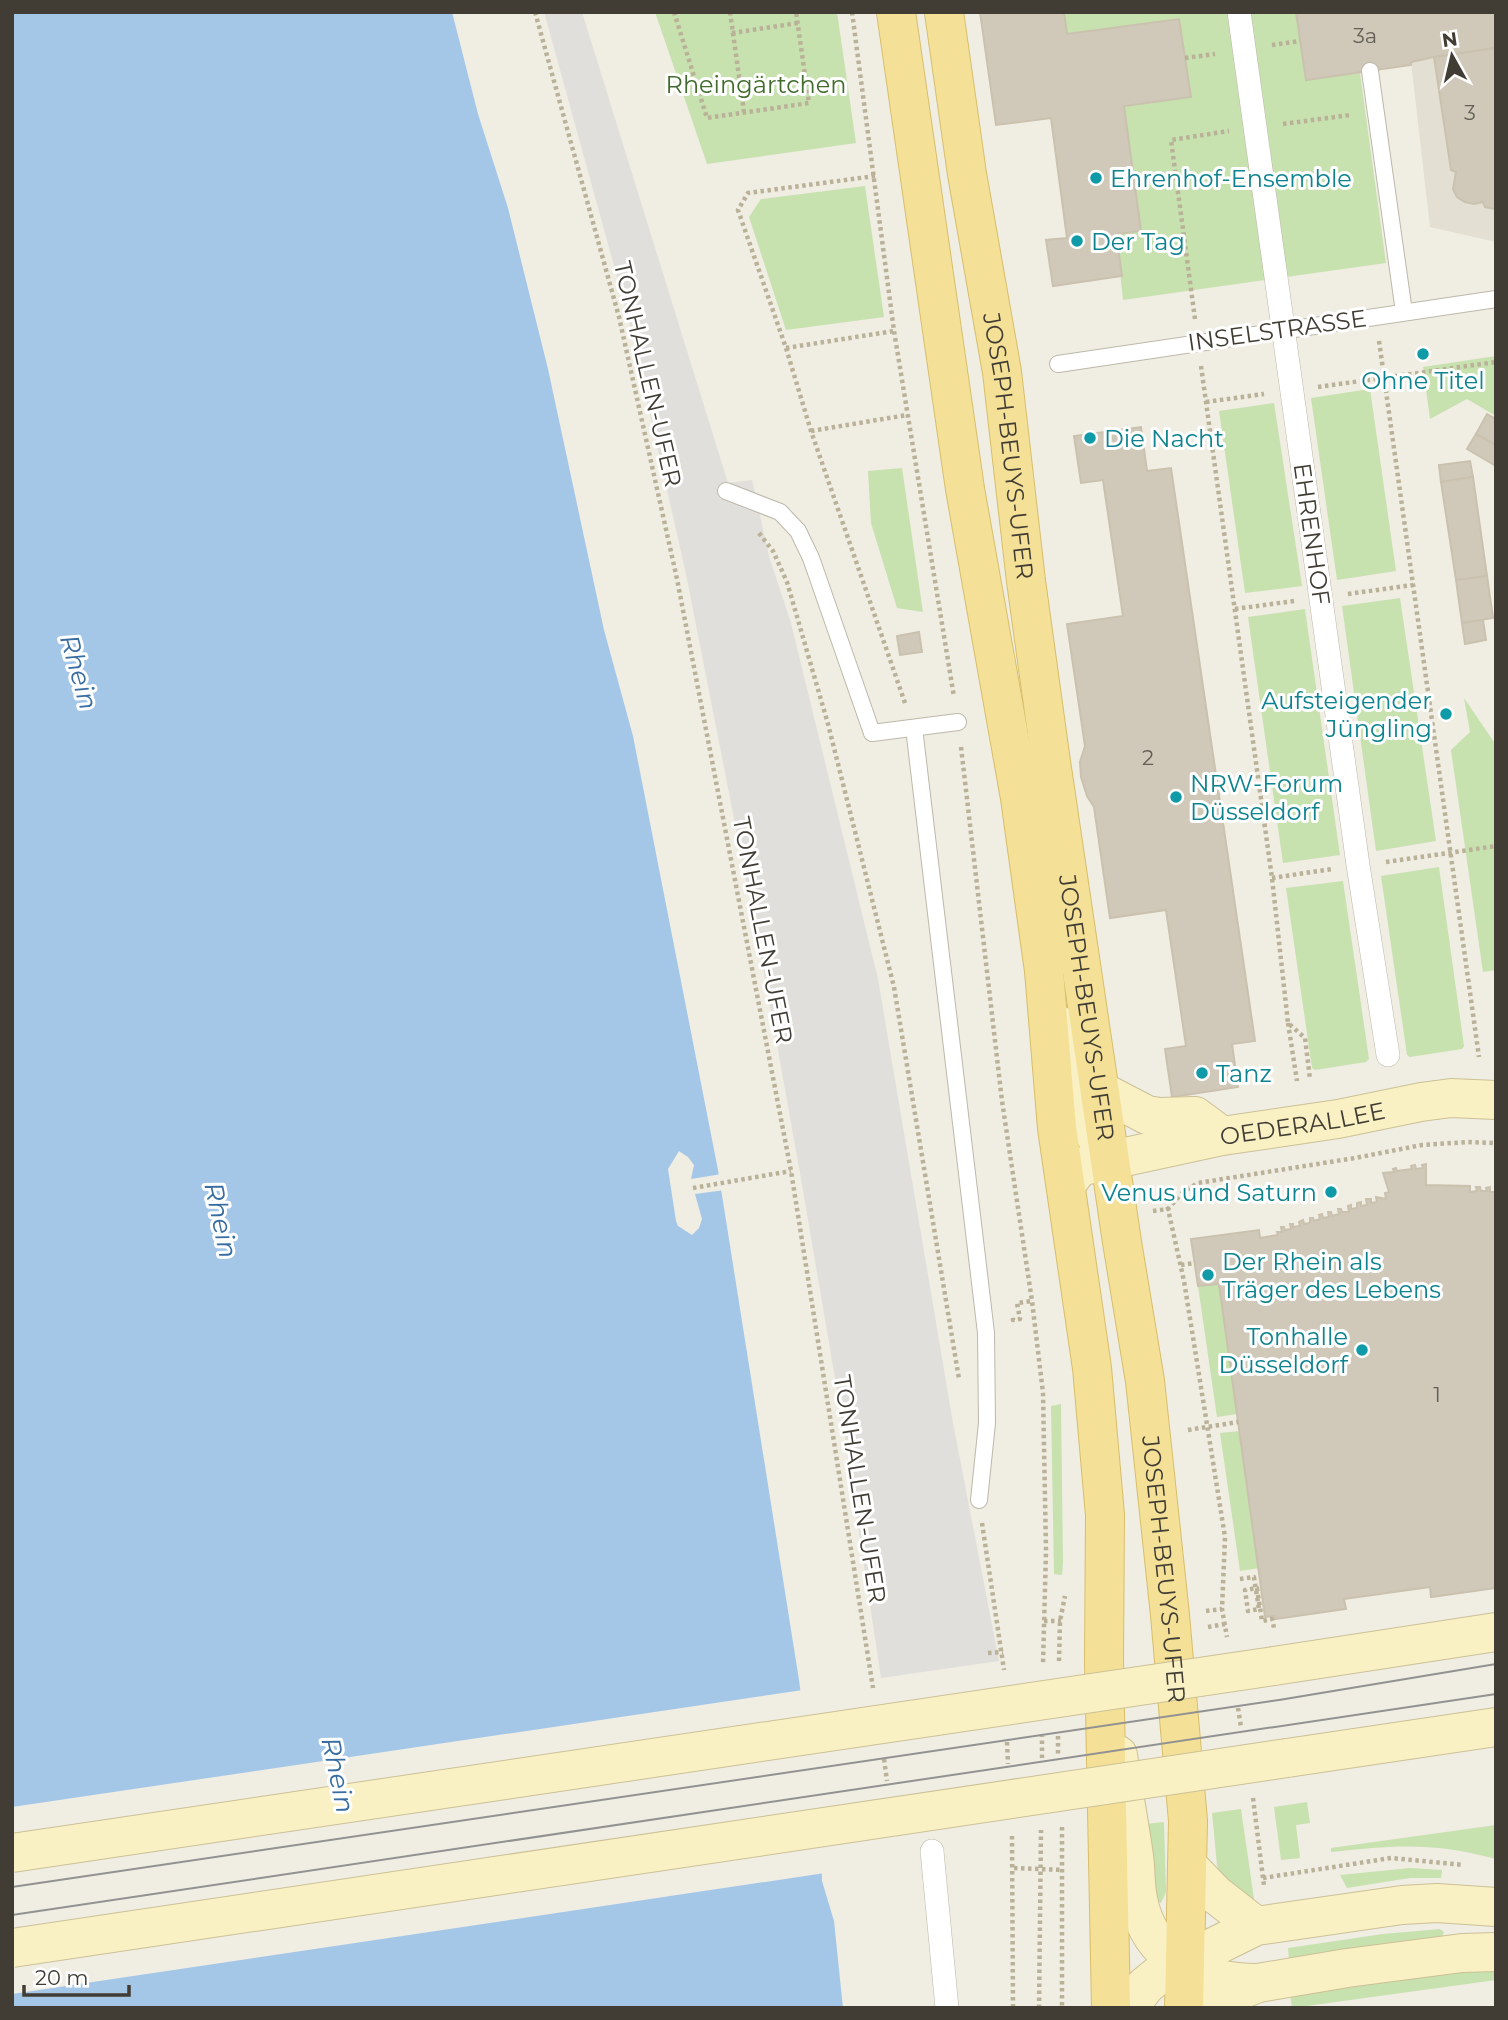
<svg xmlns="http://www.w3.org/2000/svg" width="1508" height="2020" font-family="Montserrat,sans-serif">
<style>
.residential{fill:#e3dfd2}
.green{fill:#c7e1af}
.parking{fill:#e1dfdb}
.water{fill:#a4c7e8}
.pier{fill:#f0ede3}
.building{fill:#d0c9ba;stroke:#cac1ae;stroke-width:2}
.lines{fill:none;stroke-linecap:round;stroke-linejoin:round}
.service-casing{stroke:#bdb8aa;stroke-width:18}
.pedestrian-casing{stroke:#bdb8aa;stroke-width:24}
.secondary-casing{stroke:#ccc196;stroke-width:40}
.primary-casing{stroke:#d7be6a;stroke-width:40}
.path{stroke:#bab199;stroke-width:4.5;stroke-dasharray:3.5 3.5;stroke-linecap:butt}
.service{stroke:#fff;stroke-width:16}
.pedestrian{stroke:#fff;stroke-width:23}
.secondary{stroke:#f9f0c4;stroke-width:38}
.primary{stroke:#f4e197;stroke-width:38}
.tram{stroke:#929292;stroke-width:2}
.secondary-bridge-casing{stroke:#ccc196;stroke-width:40;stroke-linecap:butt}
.secondary-bridge{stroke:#f9f0c4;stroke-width:38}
.culture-dot{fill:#0f9aa8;stroke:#fff;stroke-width:2.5}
.labels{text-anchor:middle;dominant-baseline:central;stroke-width:6;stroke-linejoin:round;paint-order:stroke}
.number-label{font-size:21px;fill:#656056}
.park-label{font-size:24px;fill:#416c2d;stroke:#fff}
.culture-label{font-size:24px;fill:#0d838f;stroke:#fff;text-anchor:start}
.street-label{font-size:24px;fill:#413d34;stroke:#fff}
.water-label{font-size:26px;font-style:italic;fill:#386da2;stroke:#fff}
</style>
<rect width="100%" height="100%" fill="#f0ede3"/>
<path class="residential" d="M1496,48V242L1430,227L1411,62Z"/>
<g class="green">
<path d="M655,12H837L856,143L707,164Z"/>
<path d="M1065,12H1296L1306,80L1360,73L1386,263L1123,300L1116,234L1141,230L1124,106L1190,97L1179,20L1067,34Z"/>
<path d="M865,186L884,317L786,330L749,217L761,199Z"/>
<path d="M1496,356V416L1467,399L1430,419L1423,367Z"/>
<path d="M1370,389L1396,571L1337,580L1311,398Z"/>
<path d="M1274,403L1302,586L1245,593L1219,411Z"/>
<path d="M902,468L923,612L897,608L871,523L868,471Z"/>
<path d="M1400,598L1436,841L1376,851L1342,606Z"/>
<path d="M1305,609L1340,855L1283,863L1248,617Z"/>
<path d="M1464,698L1496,745V970L1483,972L1451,750L1470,732Z"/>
<path d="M1439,867L1464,1046L1462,1049L1410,1057L1407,1055L1381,876Z"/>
<path d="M1343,881L1369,1059L1366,1062L1315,1070L1312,1068L1286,888Z"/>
<path d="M1219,1284L1237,1414L1217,1417L1198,1286Z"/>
<path d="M1061,1404L1063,1562L1062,1575L1054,1574L1051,1406Z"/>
<path d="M1240,1431L1259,1568L1240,1571L1220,1433Z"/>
<path d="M1307,1802L1310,1823L1296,1825L1300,1858L1281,1860L1274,1807Z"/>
<path d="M1241,1809L1254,1899L1246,1898L1220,1875L1217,1865L1212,1813Z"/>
<path d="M1164,1822L1166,1892L1161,1903L1158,1901L1153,1882L1146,1824Z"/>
<path d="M1496,1825V1859C1434,1842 1394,1845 1331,1852V1848Z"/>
<path d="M1410,1868L1442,1870L1441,1878H1410L1347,1888L1340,1875Z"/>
<path d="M1440,1929L1444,1932L1441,1939L1289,1960L1288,1948L1383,1934Z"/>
<path d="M1496,1967V1980L1292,2008L1290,1994Z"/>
</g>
<path class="parking" d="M544,12H582L728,483L752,480L769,556L791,623L878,979L953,1423L999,1661L881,1678L842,1419L800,1173L761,956L686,574L627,313Z"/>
<path class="water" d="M12,12H452L478,114L508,208L548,369L604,630L633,736L718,1170L799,1680L821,1849L822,1881L834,1921L843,2008H12Z"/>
<g class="pier">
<path d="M679,1151L688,1157L694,1165L691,1179L722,1174L725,1190L695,1194L702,1219L699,1228L692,1235L678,1226L676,1221L668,1169Z"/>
<path d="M803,1690L825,1849V1873L12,1994V1807Z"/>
</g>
<g class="building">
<path d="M980,12H1064L1067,34L1179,19L1191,97L1124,106L1141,231L1116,234L1122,276L1053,286L1046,240L1067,238L1051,118L996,125Z"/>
<path d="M1296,12H1496V48L1434,57L1411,62V65L1306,80Z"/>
<path d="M1496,48V209L1485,207L1483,202L1474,204L1465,202L1457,197L1453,189L1456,172L1451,170L1434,57Z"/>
<path d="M1487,414L1496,419V445L1476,434Z"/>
<path d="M1141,427L1147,471L1171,468L1255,1041L1232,1044L1238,1087L1172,1097L1165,1049L1186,1046L1166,910L1110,918L1094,807L1087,796L1081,777L1080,762L1085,746L1067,624L1123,616L1103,480L1081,483L1074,436Z"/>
<path d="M1476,434L1496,445V466L1467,449Z"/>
<path d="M1470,461L1473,477L1441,482L1439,465Z"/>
<path d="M1473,477L1487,576L1456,580L1441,482Z"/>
<path d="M1487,576L1493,618L1462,623L1456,580Z"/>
<path d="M1483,620L1486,640L1465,644L1462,623Z"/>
<path d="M919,632L922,652L900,655L897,636Z"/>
<path d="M1426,1164V1185L1470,1186V1192L1477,1191L1476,1187H1480L1481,1191H1487L1486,1188L1490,1187V1192H1496V1588L1431,1597L1430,1587L1344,1599L1346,1609L1275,1619V1616L1265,1617L1219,1284L1198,1286L1191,1239L1259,1230L1260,1238L1278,1235L1277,1232H1282L1281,1227H1284L1285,1230L1291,1229L1290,1224H1293V1227L1300,1226L1299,1222L1303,1220L1304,1224L1310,1223V1218H1313L1314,1221L1320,1219L1319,1215L1322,1214L1323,1218L1329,1217L1328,1212H1331L1332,1216L1339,1214L1338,1209H1341L1342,1212H1349L1348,1206L1351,1205V1209L1357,1208V1203L1361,1202V1206L1367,1205L1366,1199H1371V1203L1377,1202L1376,1197L1386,1199L1385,1193L1389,1192L1383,1173L1394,1172L1393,1169L1396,1168L1397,1171L1412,1169L1411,1166L1415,1165L1416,1169L1423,1168L1422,1165Z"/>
</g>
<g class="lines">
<defs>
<g id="service">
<path d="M1370,71L1404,312"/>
<path d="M1058,364L1496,299"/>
<path d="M726,491L780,512L798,531L811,558L872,733L958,722"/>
<path d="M914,728L986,1333L987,1423L979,1500"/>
</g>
<g id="pedestrian">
<path d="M1239,12L1358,865L1388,1055"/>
<path d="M932,1851L947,2008"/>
</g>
<g id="secondary">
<path d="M1059,1025L1081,1112L1110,1160"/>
<path d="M1099,1090L1147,1115L1159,1117L1195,1116L1222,1136"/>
<path id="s1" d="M1066,1185L1079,1167L1222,1136L1338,1119L1421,1102L1451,1098L1496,1100"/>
<path d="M1274,1666L1496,1632"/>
<path d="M1118,1755C1123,1789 1129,1822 1134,1856C1136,1870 1135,1885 1138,1899C1149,1959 1202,1983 1258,1983"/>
<path d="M1287,1758L1496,1727"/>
<path d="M1187,1865L1215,1894L1256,1926"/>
<path d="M1129,2008L1145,1986L1161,1973L1256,1926L1402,1905L1437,1903L1496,1907"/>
<path d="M1214,2008L1233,1993L1258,1983L1347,1968L1462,1953L1496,1952"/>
</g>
<g id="primary">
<path d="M896,12L965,489L1020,798L1044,971L1057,1128L1092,1368L1105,1515L1104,1661L1111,2008"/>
<path id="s2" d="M944,12L967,174L1002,372L1026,581L1050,755L1122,1242L1145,1381L1170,1615L1188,1821L1184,2008"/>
</g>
</defs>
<use href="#service" class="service-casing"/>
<use href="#pedestrian" class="pedestrian-casing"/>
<use href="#secondary" class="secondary-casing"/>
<use href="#primary" class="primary-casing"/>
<g class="path">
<path d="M535,12L619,317L677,579L791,1171L873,1688"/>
<path d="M674,12L707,118L809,103L796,12"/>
<path d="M730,12L744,112"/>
<path d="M852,12L894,331L954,697"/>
<path d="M732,33L798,23"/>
<path d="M1272,45L1300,41"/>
<path d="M1185,58L1215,54"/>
<path d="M1283,124L1350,115"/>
<path d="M875,176L748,193L738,210L786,348L811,431L905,703"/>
<path d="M1195,319L1171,140L1229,131"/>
<path d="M1379,341L1479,1057"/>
<path d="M786,348L894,331"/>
<path d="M1201,366L1272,878L1288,1023L1305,1038L1310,1079"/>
<path d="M1318,387L1496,362"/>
<path d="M1206,402L1264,394"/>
<path d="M811,431L907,415"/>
<path d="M759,533L773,551L787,582L828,724L894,987L959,1379"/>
<path d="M1348,594L1413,585"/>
<path d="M1235,609L1294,601"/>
<path d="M961,747L1002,1101L1032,1301L1043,1393L1046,1551L1043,1664"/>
<path d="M1386,862L1496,846"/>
<path d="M1272,878L1332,869"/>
<path d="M1288,1023L1297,1081"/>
<path d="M1166,1186L1168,1209L1184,1281L1225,1537L1222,1609L1227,1637"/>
<path d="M693,1188L791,1171"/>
<path d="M1153,1211L1168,1209L1183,1192L1198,1183L1355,1158L1422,1145L1468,1142L1496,1143"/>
<path d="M1181,1265L1195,1263"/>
<path d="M1013,1318V1320L1020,1319L1017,1303L1032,1301"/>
<path d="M1188,1430L1238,1422"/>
<path d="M982,1523L1004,1670"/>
<path d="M1240,1579L1254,1577L1259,1609L1248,1611L1245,1590L1257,1588L1262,1621L1272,1619L1274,1628"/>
<path d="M1206,1611L1222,1609"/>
<path d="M1044,1621H1061"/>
<path d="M1208,1627L1225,1624"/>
<path d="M988,1653L1003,1652"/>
<path d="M1059,1661L1060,1621L1065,1596"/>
<path d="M1238,1708L1241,1727"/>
<path d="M1058,1736V1755"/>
<path d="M1007,1742L1008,1764"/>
<path d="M1042,1758V1736"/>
<path d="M884,1759L887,1781"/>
<path d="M1253,1798L1264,1886"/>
<path d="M1062,1827V2008"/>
<path d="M1012,1836L1013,2008"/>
<path d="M1014,1868L1063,1870"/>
<path d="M1263,1878L1391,1858L1464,1865"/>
<path d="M1039,2008L1041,1830"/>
</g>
<use href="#service" class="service"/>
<use href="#pedestrian" class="pedestrian"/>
<use href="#secondary" class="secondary"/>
<use href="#primary" class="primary"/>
<g class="tram">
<path d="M12,1887L1279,1700L1496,1664"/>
<path d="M12,1915L1496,1694"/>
</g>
<defs>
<g id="secondary-bridge">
<path d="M12,1853L1274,1666"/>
<path d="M12,1948L1287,1758"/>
</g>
</defs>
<use href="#secondary-bridge" class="secondary-bridge-casing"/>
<use href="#secondary-bridge" class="secondary-bridge"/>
</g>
<g class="culture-dot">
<circle cx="1096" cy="178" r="7"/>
<circle cx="1077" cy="241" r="7"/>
<circle cx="1423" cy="354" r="7"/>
<circle cx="1090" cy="438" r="7"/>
<circle cx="1446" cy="714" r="7"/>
<circle cx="1176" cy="797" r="7"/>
<circle cx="1202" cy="1073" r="7"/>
<circle cx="1331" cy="1192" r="7"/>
<circle cx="1208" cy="1275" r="7"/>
<circle cx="1362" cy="1350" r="7"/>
</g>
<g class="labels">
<g class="number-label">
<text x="1365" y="35">3a</text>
<text x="1470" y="112">3</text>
<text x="1148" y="757">2</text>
<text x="1437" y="1394">1</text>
</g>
<g class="park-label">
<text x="756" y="84">Rheingärtchen</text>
</g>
<g class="culture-label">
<text x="1110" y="178">Ehrenhof-Ensemble</text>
<text x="1091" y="241">Der Tag</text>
<text x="1423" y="380" text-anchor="middle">Ohne Titel</text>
<text x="1104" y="438">Die Nacht</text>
<text x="1432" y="700" text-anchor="end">Aufsteigender<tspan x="1432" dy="28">Jüngling</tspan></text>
<text x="1190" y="783">NRW-Forum<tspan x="1190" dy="28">Düsseldorf</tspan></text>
<text x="1216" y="1073">Tanz</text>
<text x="1317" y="1192" text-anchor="end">Venus und Saturn</text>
<text x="1222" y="1261">Der Rhein als<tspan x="1222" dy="28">Träger des Lebens</tspan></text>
<text x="1348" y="1336" text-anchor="end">Tonhalle<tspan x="1348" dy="28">Düsseldorf</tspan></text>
</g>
<g class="street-label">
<text transform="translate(1277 330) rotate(-8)">INSELSTRASSE</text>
<text transform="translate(648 374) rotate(77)">TONHALLEN-UFER</text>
<text stroke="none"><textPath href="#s2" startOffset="439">JOSEPH-BEUYS-UFER</textPath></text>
<text transform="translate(1312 534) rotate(82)">EHRENHOF</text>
<text transform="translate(763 930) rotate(79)">TONHALLEN-UFER</text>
<text stroke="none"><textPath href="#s2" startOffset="1006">JOSEPH-BEUYS-UFER</textPath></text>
<text stroke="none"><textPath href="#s1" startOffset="250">OEDERALLEE</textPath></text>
<text transform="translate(860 1489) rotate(81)">TONHALLEN-UFER</text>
<text stroke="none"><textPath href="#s2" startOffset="1573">JOSEPH-BEUYS-UFER</textPath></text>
</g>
<g class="water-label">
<text transform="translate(79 672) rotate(74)">Rhein</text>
<text transform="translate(221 1220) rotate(78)">Rhein</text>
<text transform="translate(338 1775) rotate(78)">Rhein</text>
</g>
</g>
<rect width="1508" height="2020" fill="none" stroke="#413d34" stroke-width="28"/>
<g transform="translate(1452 56) rotate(352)" stroke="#ffffff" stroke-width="5" paint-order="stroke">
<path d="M0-5L12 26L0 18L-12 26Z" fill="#413d34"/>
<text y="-10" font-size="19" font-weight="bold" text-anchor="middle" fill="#413d34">N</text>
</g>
<path d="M24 1985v10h105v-10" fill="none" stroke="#413d34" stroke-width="3.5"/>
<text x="35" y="1985" font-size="21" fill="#413d34" stroke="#ffffff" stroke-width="5" paint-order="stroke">20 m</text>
</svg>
